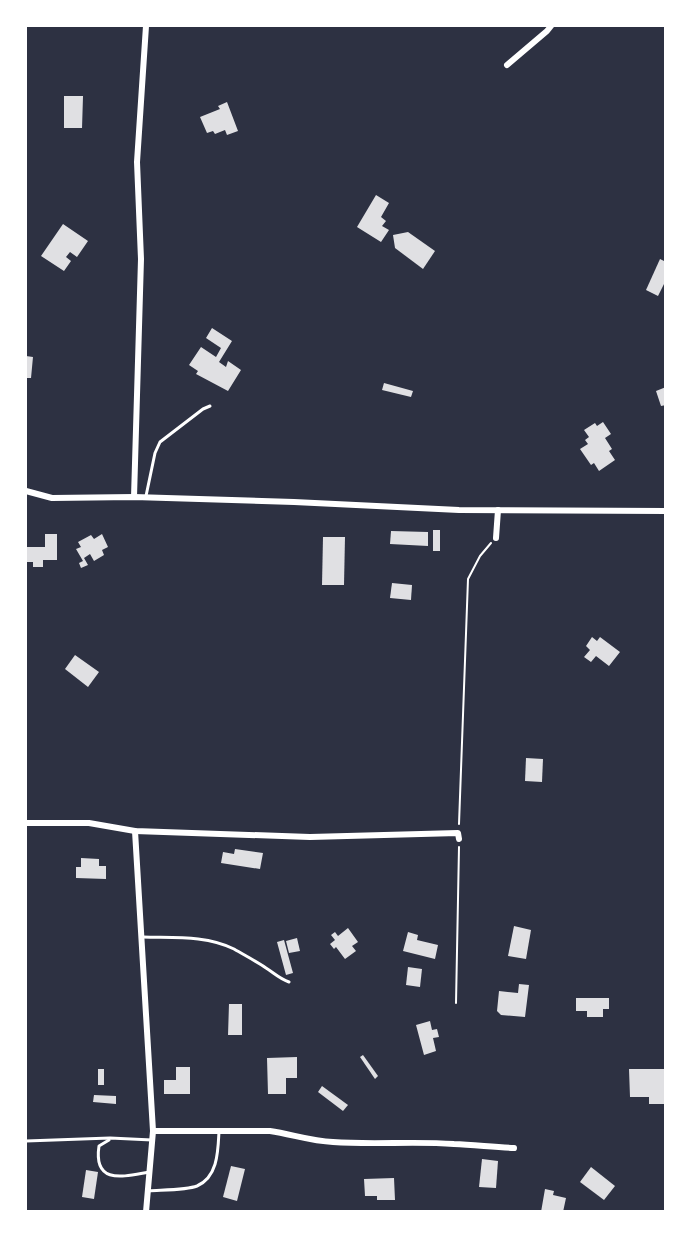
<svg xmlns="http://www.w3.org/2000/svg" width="691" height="1237" font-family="'PT Sans Narrow',sans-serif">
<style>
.building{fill:#e0e0e3}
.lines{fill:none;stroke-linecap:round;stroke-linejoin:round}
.path{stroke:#fff;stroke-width:2}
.service{stroke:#fff;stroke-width:3}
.minor{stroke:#fff;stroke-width:6}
</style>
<rect width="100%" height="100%" fill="#2d3142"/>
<g class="building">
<path d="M64,96H83L82,128H64Z"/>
<path d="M227,102L238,131L227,135L225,130L215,134L213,131L207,133L200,117L220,109L218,106Z"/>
<path d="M376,195L389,203L381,217L386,221L382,226L389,230L381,242L357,227Z"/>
<path d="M63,224L88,241L77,257L70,252L66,257L71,261L64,271L41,256Z"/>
<path d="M408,232L435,251L423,269L395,248L393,235Z"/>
<path d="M660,259L666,262V280L658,296L646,290Z"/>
<path d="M212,328L232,341L219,362L226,367L228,361L241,370L228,391L196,374L198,371L189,365L201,347L216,357L221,348L206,338Z"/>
<path d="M26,356L33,357L31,378H26Z"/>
<path d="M384,383L413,391L411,397L382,390Z"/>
<path d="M666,387V405L661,406L656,391Z"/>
<path d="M603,422L611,434L605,438L612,449L609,451L615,460L599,471L594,463L591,465L580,449L588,444L585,440L589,437L584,430L595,423L597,426Z"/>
<rect x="433" y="530" width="7" height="21"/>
<path d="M391,531L428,532V546L390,544Z"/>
<path d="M45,534H57V560H43V567H33V562H27V547H45Z"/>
<path d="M102,534L108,547L102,550L104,555L94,561L90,554L84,558L88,565L81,568L79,563L83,561L76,549L81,547L78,542L91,535L94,539Z"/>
<path d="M323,537H345L344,585H322Z"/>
<path d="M392,583L412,585L411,600L390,598Z"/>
<path d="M592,637L597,641L600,637L620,652L609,666L596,656L591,662L584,657L590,650L586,646Z"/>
<path d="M75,655L99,672L88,687L65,669Z"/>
<path d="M526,758L543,759L542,782L525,781Z"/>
<path d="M235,849L263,853L260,869L221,863L223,852L234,854Z"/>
<path d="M81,858L99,859V866H106V879L76,878V867H81Z"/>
<path d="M514,926L531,930L526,959L508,956Z"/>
<path d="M348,928L358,942L352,946L356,951L345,959L336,947L334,949L330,944L335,940L331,935L335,932L338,936Z"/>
<path d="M408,932L418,935L417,940L438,945L435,959L403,951Z"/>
<path d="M297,938L300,951L289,953L286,941Z"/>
<path d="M284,940L293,973L286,975L277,942Z"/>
<path d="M408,967L422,969L420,987L406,985Z"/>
<path d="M519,984L529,985L525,1017L501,1015L497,1011L499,991L518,993Z"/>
<path d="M576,998H609V1009H603V1017H587V1011H576Z"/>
<path d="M229,1004H242V1035H228Z"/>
<path d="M430,1021L432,1030L437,1029L439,1037L433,1038L436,1051L424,1055L416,1025Z"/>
<path d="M363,1055L378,1076L375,1079L360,1057Z"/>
<path d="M297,1057V1078H286V1094H268L267,1058Z"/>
<path d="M176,1067H190V1094H164V1080H176Z"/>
<rect x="98" y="1069" width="6" height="16"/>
<path d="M629,1069H666V1104H649V1097H630Z"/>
<path d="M322,1086L348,1105L343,1111L318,1092Z"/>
<path d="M94,1095L116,1096V1104L93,1102Z"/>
<path d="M482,1159L498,1161L496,1188L479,1187Z"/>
<path d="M231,1166L245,1169L237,1201L223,1197Z"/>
<path d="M591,1167L615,1186L604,1200L580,1182Z"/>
<path d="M86,1170L98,1172L94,1199L82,1197Z"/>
<path d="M394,1178L395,1200H377V1196H365L364,1179Z"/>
<path d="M545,1189L554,1191L553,1195L566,1198L563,1212L550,1210L549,1212H541Z"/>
</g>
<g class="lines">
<g class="path">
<path d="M459,824L468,579L480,556L491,543"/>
<path d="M456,1003L459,847"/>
</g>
<g class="service">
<path d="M146,496L155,453L160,442L203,409L210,406"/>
<path d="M143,937C173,938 206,935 234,949C244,955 256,961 266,968C274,973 280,979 289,982"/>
<path d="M109,1140L99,1146C93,1186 125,1176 150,1172"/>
<path d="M26,1141L110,1138L152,1140"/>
<path d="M149,1191C161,1190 187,1190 197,1186C218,1177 218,1151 219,1131"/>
</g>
<g class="minor">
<path d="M507,65L547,31L551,26"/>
<path d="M26,491L52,498L134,497L294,502L459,510L666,511"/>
<path d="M134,497L141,259L137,162L146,26"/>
<path d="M496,538L498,510"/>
<path d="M26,823H89L135,831L310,837L458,833L459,839"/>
<path d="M135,831L153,1131L146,1212"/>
<path d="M153,1131H270C291,1134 311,1141 333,1142C373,1145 414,1141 454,1144C474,1145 494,1147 514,1148"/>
</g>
</g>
<rect width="691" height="1237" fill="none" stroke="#ffffff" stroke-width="54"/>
</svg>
